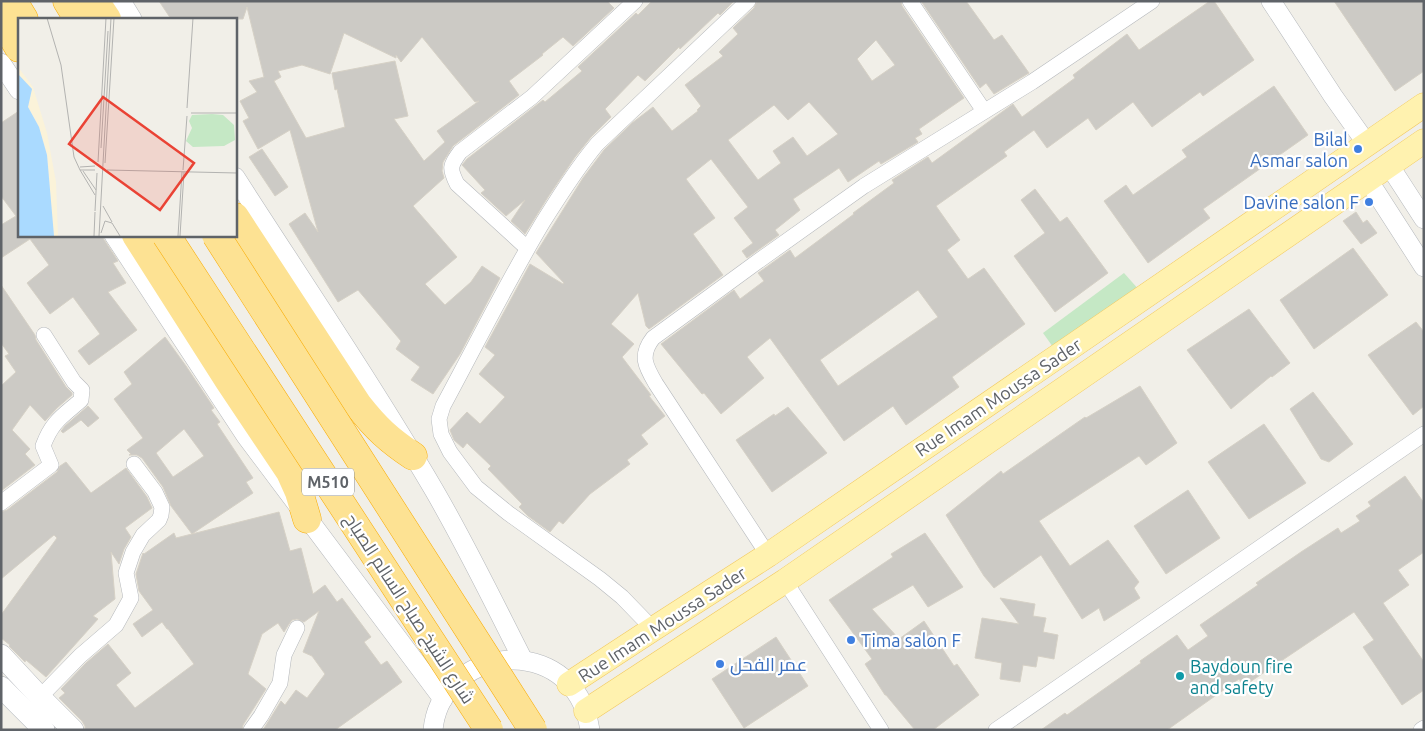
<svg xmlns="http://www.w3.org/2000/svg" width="1425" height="731" font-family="Ubuntu,Cairo,sans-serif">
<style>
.green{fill:#c5e8c5}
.building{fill:#cccac5;stroke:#d6d1c6;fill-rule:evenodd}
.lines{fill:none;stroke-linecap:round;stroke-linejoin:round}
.minor-casing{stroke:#b5b8bc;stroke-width:16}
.tertiary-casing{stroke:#b5b8bc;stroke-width:20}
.secondary-casing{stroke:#b6babf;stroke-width:22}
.primary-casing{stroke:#f2c960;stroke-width:25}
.motorway-casing{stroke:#f9ab00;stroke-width:29}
.minor{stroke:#fff;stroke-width:15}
.tertiary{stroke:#fff;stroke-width:19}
.secondary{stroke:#fff;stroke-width:21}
.primary{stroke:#fff2af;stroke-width:24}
.motorway{stroke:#fde293;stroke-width:28}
.motorway-bridge-casing{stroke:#f9ab00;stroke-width:29;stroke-linecap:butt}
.motorway-bridge{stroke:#fde293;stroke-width:28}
.shop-dot{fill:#3f7fe0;stroke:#fff;stroke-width:2}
.culture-dot{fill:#0f9aa8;stroke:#fff;stroke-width:2}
.labels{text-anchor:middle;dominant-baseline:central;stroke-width:4.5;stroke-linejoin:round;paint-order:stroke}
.shield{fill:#fff;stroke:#8f9295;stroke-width:1}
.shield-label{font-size:16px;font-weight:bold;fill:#5f6368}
.shop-label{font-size:18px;fill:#366cbe;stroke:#fff;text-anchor:end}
.street-label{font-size:18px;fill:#5f6368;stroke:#fff}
.culture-label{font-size:18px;fill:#0d838f;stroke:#fff;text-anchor:start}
.inset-road{fill:none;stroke:#b3b3b1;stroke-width:1}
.view{fill:#ea4335;fill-opacity:0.15;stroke:#ea4335;stroke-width:2.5}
.inset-edge{fill:none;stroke:#5f6368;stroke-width:2.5}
</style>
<rect width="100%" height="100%" fill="#f1efe8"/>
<path class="green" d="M1124,273L1140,291L1053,347L1043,333Z"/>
<g class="building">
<path d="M159,1H607L614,8L573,46L563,37L542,54L543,55L509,81L519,95L453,146L443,162L442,171L444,178L413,206L457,257L425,284L445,305L471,282L482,266L500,278L460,354L433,394L411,380L420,367L396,349L401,341L358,290L338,302L289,224L305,213L318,232L290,130L258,149L243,121L249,118L240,101L257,92L249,81L264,77L247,7L243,19H171ZM344,33L396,58V55L401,62L422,37L475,102L479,101L437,131L445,142L424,161L394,119L408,116L395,61L332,73L335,90L337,89L345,127L306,138L274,81L281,77L278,71L302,65L330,74Z"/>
<path d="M652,1H734L720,15L718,13L680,49L679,47L645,81L638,75L605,109L611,117L591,137L575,157L548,197L525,234L511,221L525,200L506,216L481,193L485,190L462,165L467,159L543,100L545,102L582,71L578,67L636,13L638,15Z"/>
<path d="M757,1H901L902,6L964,98L919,129L922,134L915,138L918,142L881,164L879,161L848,182L839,168L793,199L800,210L775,230L779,235L747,258L742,251L753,243L734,218L748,207L711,159L686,179L715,218L693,234L723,275L649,329L646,326L638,293L611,324L634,344L622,357L651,395L649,396L665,416L641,435L648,444L627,460L630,464L590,494L563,524L559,521L550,532L528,516L519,507L522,504L488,469L491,466L467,443L463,448L454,440L450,430L467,412L480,424L505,397L479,374L495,355L485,347L530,264L563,284L564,283L536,253L583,178L604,150L632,123L653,107L672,131L698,111L697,110L701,106L685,85L723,56L719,52L738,34L733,28L754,8ZM876,40L895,65L872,81L857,59ZM809,102L838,134L807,156L793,137L773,151L781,163L758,180L728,140L774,105L788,120Z"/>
<path d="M921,1H966L994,40L1002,35L1029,73L994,94L986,83L980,88Z"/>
<path d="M1210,1H1214L1254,60L1203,96L1200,92L1152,127L1133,102L1096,130L1088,118L1047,148L1034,130L1004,152L1007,156L936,206L960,240L947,250L968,279L984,268L1025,324L952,377L959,387L906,425L893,406L844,441L770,338L747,357L764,378L721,414L704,393L702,394L661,344L734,290L740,299L764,281L758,273L790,250L795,258L854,214L853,213L894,183L892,180L928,157L932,163L1013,104L1022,117L1075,78L1073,75L1127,34L1139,50ZM918,290L938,317L838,386L820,360Z"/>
<path d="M1334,1H1424V71L1395,91Z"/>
<path d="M1274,86L1308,135L1203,209L1210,218L1148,263L1104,201L1126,185L1133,195L1187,157L1182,150Z"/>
<path d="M19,111V235H101L118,261L113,263L126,283L108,292L137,330L89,365L78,351L100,334L73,297L50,314L27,283L49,265L30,239L1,258V225L16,216L1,196V123Z"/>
<path d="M262,149L288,187L275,196L249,157Z"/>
<path d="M1035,189L1060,222L1067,217L1108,273L1055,312L1014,256L1045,233L1021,200Z"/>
<path d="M1356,212L1363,223L1367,220L1377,233L1361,244L1343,221Z"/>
<path d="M1353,248L1388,295L1314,349L1280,300Z"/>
<path d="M1,285L35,335L36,340L66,387L72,393V395L57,408L45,421L30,405L12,430L30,449L25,454L35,465L1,491V386L16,372L5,356L9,354L1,343Z"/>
<path d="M1249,309L1290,363L1272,377L1271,376L1231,409L1187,350Z"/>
<path d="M1416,322L1424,332V406L1413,415L1368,355Z"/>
<path d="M165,337L186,366L214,408L211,410L220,422L217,424L253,478L246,482L253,493L192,534L171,506L163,487L142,458L137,455H129L131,454L127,450L143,438L114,399L132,384L124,372ZM184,429L204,456L173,477L156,453Z"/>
<path d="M1140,386L1177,443L1146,465L1139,456L1039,521L1070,566L1108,540L1139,582L1134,588L1140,598L1104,621L1099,608L1082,619L1041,555L994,588L984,576L946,515L1001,471L1003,474L1085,417L1086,418Z"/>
<path d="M1313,392L1353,444L1329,462L1321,459L1290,409Z"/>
<path d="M88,406L99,418L88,427L81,420L63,433L61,431L65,426Z"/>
<path d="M788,407L827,453L772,492L736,440L774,414L775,416Z"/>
<path d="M1264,424L1306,483L1249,519L1208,462Z"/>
<path d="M66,462L91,493L126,468L147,497L152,508L125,528L131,537L124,549L119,564L111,552L115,599L93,616L98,619L46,677L26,660L25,662L9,646L10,645L1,638V615L57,538L54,535L1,579V512L7,510L57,472L60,466Z"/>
<path d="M1405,476L1424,503V552L1398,570L1409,585L1383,603L1424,662V690L1402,705L1363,647L1374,640L1354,612L1244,686L1239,679L1167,730H1041L1065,713L1067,715L1141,663L1140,661L1177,635L1188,650L1208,636L1200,625L1258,585L1256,583L1301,552L1338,528L1341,533L1360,521L1356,516L1371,506L1368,502Z"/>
<path d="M1188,490L1220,538L1166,574L1134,526Z"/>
<path d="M279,512L290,551L301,548L313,594L325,585L337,602L342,598L371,637L364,642L381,665L387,661L402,682L335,730H263L281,701L285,705L296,690L307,698L325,674L312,656L303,652L319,611L304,622L297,619L292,620L289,624L284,632L278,623L262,634L248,674L266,689L243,725L242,730H85V726L82,721L59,698L65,693L61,689L86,663L108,644L131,673L116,685L135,708L194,664L168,629H167L162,622L142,637L133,624L153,610L139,591L136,574L143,553L144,554L174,533L176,538Z"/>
<path d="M925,533L963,587L928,607L913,585L872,609L899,639L924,621L954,666L957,664L979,695L933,730H915L886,695H885L865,664L872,659L829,600L893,557L891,554Z"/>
<path d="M1000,598L1035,604L1033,616L1046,618L1043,632L1058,635L1054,659L1038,656L1036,667L1023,665L1020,682L1000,679L1002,663L975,658L982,618L1019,624Z"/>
<path d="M776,637L808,686L744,728L712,679Z"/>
</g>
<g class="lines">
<defs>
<g id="minor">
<path d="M910,1L984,111"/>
<path d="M527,248L457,184C449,168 450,166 460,152L532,97L635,1"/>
<path d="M1,503L51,465L43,446C52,421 63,416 81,400L82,390L74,382L44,335"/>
<path d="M768,555L656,384C646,367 639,356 653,338L757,262L864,186L1032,82L1152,1"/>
<path d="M785,581L881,730"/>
<path d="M653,629L622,597L600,579L508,513L476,487L450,452L441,434L439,419L443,406C476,345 507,282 543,222C560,195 577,168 597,144L748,1"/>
<path d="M40,697L80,656L116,625L131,598L126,573L133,552L143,535L159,520L161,515L162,507L155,492L134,464"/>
<path d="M251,730L261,716L280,683L284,655L297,628"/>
<path d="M996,730L1424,434"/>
<path d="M1421,730L1424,728"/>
</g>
<g id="tertiary">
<path d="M121,1L132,19"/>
<path d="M1271,1L1333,96L1367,144"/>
<path d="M1,63L19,90"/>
<path d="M1389,165L1424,219"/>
<path d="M235,177C302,281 371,383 434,490C466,545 494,603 523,660"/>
<path d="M1368,180L1424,267"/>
<path d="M114,235L246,436L443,699"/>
<path d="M433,730C440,656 541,634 579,697C585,707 588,718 590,730"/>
</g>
<g id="secondary">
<path d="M1,655L40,697L73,730"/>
<path d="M1,687L44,730"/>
</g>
<g id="primary">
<path d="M569,684L653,629L768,555L1424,105"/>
<path d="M586,711L785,581L1424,141"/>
</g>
<g id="motorway">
<path d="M13,1L24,19"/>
<path d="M67,1L78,19"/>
<path d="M95,1L107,19"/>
<path d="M1,18L19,48"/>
<path d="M235,217L358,405C376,428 389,440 413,456"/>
<path d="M136,235L229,381L290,472L299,492L307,519"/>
</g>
</defs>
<use href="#minor" class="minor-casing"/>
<use href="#tertiary" class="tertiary-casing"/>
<use href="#secondary" class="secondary-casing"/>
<use href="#primary" class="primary-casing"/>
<use href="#motorway" class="motorway-casing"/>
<use href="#minor" class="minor"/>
<use href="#tertiary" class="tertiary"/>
<use href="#secondary" class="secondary"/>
<use href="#primary" class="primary"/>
<use href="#motorway" class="motorway"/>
<defs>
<g id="motorway-bridge">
<path d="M166,235L489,730"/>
<path d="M216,235L533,730"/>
</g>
</defs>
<use href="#motorway-bridge" class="motorway-bridge-casing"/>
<use href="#motorway-bridge" class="motorway-bridge"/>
</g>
<g class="shop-dot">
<circle cx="1358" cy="149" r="5"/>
<circle cx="1369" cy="202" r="5"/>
<circle cx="851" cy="640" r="5"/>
<circle cx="720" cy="664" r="5"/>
</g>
<circle class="culture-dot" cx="1180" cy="676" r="5"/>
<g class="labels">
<rect class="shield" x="302" y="468.5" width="52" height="27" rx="4"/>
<g class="shield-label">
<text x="328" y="482">M510</text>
</g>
<g class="shop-label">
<text x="1348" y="139">Bilal<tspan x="1348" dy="21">Asmar salon</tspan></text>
<text x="1359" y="202">Davine salon F</text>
<text x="861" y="640" text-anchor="start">Tima salon F</text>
<text x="730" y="664" text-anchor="start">عمر الفحل</text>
</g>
<g class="street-label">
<text transform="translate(998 397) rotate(-34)">Rue Imam Moussa Sader</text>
<text transform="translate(410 608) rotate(57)">شارع الشيخ صباح السالم الصباح</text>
<text transform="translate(662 624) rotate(-33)">Rue Imam Moussa Sader</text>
</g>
<g class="culture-label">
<text x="1190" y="666">Baydoun fire<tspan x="1190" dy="21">and safety</tspan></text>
</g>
</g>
<g transform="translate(18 18)">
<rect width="219" height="219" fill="#f1efe8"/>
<path d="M194,96L205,97L216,107L217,122L206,128L175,129L168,123L174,110L171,103L174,97Z" fill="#c5e8c5"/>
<path d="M0,49L15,69L29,115L38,164L40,218H36L29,137L21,109L10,89L14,71L0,56Z" fill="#fbf3d9"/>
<path d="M0,56L14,71L10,89L21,109L29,137L36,218H0Z" fill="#aadaff"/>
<path class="inset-road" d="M29,0L43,47L56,139L62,152H77M169,90L175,0M173,95H219M83,130L90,13M80,144L88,0M87,145L96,0M62,149L77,148M62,152L77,177M89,152L219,155M165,152L169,98M65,153L78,172M85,188L94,204M77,193L79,155M94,205L102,218M83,215L87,203L94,205M76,218L77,194M81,218L93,0M160,218L164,154M162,218L166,154"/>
<path class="view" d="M85,79L176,145L142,192L51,126Z"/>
<rect width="219" height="219" class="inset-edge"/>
</g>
<rect width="1425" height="731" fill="none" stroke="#5f6368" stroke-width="5"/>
</svg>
